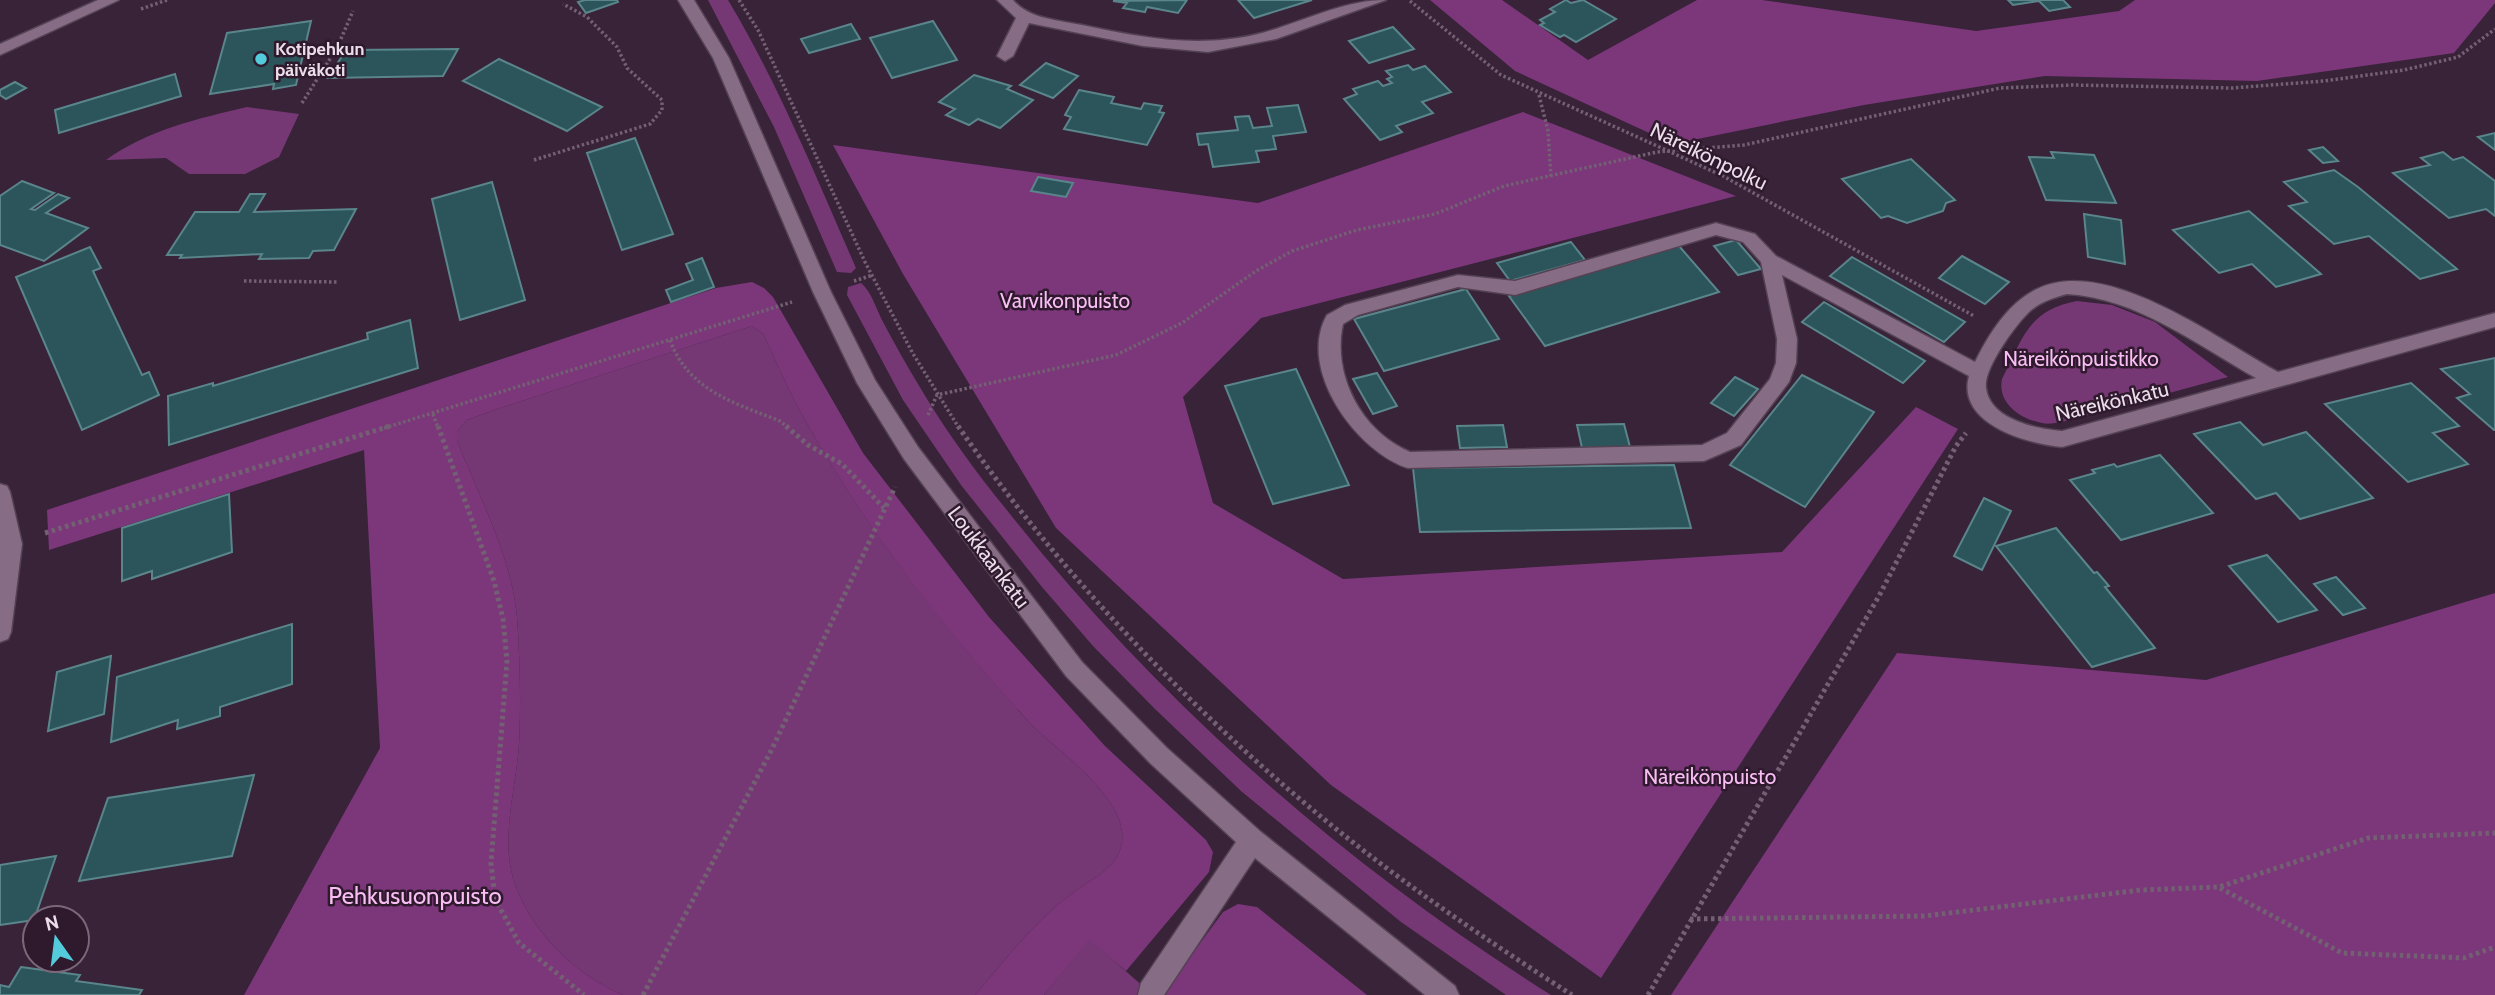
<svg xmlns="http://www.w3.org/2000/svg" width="2495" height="995" font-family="Cabin,sans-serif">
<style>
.green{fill:#763875}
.forest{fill:#7b377a}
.building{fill:#2b555b;stroke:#5a858b;stroke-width:2}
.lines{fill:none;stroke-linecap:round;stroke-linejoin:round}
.minor-casing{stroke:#544254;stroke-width:3}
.path-far1{stroke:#736073;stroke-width:3.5;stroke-dasharray:2.5 2.5;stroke-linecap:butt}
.path{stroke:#736073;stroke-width:5;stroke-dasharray:3.5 3.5;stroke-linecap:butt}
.minor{fill:#866c84;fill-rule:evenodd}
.poi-dot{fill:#53cbdb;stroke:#2e192d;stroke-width:2.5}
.labels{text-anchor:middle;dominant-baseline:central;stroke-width:5;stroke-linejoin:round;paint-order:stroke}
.far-poi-label{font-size:18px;font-weight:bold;fill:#ebddea;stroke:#2e192d;text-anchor:start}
.street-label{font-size:21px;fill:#ebddea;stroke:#2e192d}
.park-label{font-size:21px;fill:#f8bef4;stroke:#2e192d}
.near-park-label{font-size:24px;fill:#f8bef4;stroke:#2e192d}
</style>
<rect width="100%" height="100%" fill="#382338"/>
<g class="green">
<path d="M708,0H728C779,85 816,177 856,268L851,273L837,272L774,127Z"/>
<path d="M247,107L299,114L279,157L245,174H189L166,158L106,160C148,130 196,119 247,107Z"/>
<path d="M861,283C871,291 876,308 882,320C894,343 907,366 921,389C946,431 975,471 1006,509C1158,702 1343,864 1551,995H1506L1401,922L1241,791L1155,709L1093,646L1042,587L961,485L903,400L847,295L848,287Z"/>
<path d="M2077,301L2112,305L2155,322L2228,377L2070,420C2061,422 2050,425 2042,423C2020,419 1997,403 2002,379C2023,338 2028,310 2077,301Z"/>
<path d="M752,326L763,334C777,363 789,392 805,420C866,529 945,630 1029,722C1057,752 1137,803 1120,850C1112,872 1087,881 1070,895C1033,923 1005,960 975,995H623C574,974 529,930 513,878C501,837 516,787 519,745C521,704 520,659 517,617C511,556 480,498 457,441V431L467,420L497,409Z"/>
<path d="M1089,939L1153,995H1044Z"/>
</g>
<g class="forest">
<path d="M1430,0H1502L1588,60L1697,0H1762L1976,31L2119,11L2135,0H2495V3L2454,53L2257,81L2045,76L1864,105L1673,144L1515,71Z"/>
<path d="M1523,112L1736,196L1261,318L1183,397L1213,503L1343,579L1782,552L1916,407L1958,429L1601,978L1331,785L1056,528L903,274L833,145L1258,203Z"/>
<path d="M752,282L764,288L773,297L863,453L989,617L1105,746L1206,840L1213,852L1209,872L1126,971L1089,940L1044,995H975C1005,960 1033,923 1070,895C1087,881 1112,872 1120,850C1137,803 1057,752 1029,722C944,630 866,529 805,420C789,392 777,363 763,334L752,326L497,409L467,420L457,431V441C480,498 511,556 517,617C520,659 521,704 519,745C516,787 501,837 513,878C529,930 574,974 623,995H244L380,748L364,450L49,550L47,510L716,288Z"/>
<path d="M2495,593V995H1671L1897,653L2206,680Z"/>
<path d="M1238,904L1257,907L1367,995H1162L1223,912Z"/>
</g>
<g class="building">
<path d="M585,0H617L618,2L586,13L578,2Z"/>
<path d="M1187,0L1178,13L1147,7L1145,12L1123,8L1127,3L1113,1Z"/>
<path d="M1238,0H1312L1254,18Z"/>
<path d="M1566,0L1571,3L1583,0L1616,19L1576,42L1564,35L1560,37L1540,25L1544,23L1540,20L1555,12L1550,9Z"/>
<path d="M2008,0H2063L2070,7L2049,11L2039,1L2013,5Z"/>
<path d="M311,21L296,85L273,89L274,84L210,94L227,33Z"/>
<path d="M933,21L957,60L892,78L870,38Z"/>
<path d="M851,24L860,39L809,53L801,39Z"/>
<path d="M1393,27L1414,49L1369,63L1349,41Z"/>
<path d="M458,49L443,76L328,78L346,50Z"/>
<path d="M499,59L602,107L567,131L463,81Z"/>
<path d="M1046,63L1078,76L1053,98L1020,85Z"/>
<path d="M1408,65L1413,70L1425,66L1451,92L1422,102L1433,113L1396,126L1402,132L1380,140L1344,99L1357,94L1353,89L1378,81L1383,86L1392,83L1387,79L1392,77L1386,71Z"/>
<path d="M175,74L181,96L59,133L55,110Z"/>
<path d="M974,75L1011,86L1007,89L1033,100L1000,128L978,119L969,125L946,115L955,109L939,102Z"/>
<path d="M15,82L26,88L6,99L0,95V90Z"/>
<path d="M1079,90L1114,97L1111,103L1141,109L1144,103L1162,106L1159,112L1164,113L1147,145L1064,129L1071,117L1065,115Z"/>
<path d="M1298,105L1306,132L1273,136L1276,149L1256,151L1259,162L1213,167L1208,144L1199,145L1197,134L1238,130L1235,117L1249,116L1253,128L1272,126L1267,108Z"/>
<path d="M2495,133V150L2478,137Z"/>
<path d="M635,138L673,234L622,250L587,153Z"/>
<path d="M2323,147L2338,161L2323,163L2309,150Z"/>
<path d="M2051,152L2094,155L2116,203L2046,200L2029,157L2054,158Z"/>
<path d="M2443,152L2453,160L2463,157L2495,181V216L2486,209L2449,218L2393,173L2430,165L2421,158Z"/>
<path d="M1911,159L1955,200L1946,203L1943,211L1907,223L1888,216L1881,218L1842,179Z"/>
<path d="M2334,170L2358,187L2457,269L2420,279L2369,236L2334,244L2289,206L2307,202L2284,182Z"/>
<path d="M1038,177L1073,183L1066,197L1031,191Z"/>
<path d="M22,181L54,193L31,209L35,210L58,194L69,198L46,213L88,228L44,261L0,245V196Z"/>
<path d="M492,182L525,300L460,320L432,199Z"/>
<path d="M250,194H265L254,212L356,209L334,250L313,251L309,258L259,259L262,254L180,258L182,255H167L195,212H239Z"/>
<path d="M2249,211L2321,274L2276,287L2252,264L2219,273L2173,230Z"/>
<path d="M2084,214L2121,220L2125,264L2088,257Z"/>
<path d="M1736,240L1761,269L1738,275L1714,246Z"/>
<path d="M1571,242L1585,260L1510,281L1497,263Z"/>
<path d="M1679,246L1719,292L1545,346L1509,296Z"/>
<path d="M90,247L101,268L93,271L142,375L149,372L159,395L82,430L16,277Z"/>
<path d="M1962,256L2009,282L1985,304L1939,278Z"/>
<path d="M1852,257L1965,322L1944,342L1830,276Z"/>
<path d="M702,258L714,287L671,302L666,290L693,280L686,264Z"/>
<path d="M1466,289L1499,339L1384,371L1354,319Z"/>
<path d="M1824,302L1925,361L1903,383L1802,322Z"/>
<path d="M410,320L418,368L169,445L168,396L213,383V386L368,339L367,333Z"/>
<path d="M2495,358V430H2494L2457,398L2470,394L2441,369Z"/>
<path d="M1296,369L1349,485L1273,504L1225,386Z"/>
<path d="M1377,373L1397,406L1373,414L1353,379Z"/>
<path d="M1802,375L1874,412L1805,507L1730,465Z"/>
<path d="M1735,377L1758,389L1734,416L1711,403Z"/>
<path d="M2411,383L2459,426L2433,433L2468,464L2408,482L2325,404Z"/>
<path d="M2240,422L2263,445L2306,432L2373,498L2300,519L2276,493L2256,499L2194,434Z"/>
<path d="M1624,424L1630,447L1582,448L1577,425Z"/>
<path d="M1503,425L1507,447L1460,448L1457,426Z"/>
<path d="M2160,455L2213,513L2121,540L2070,480L2095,473L2092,470L2114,464L2117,467Z"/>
<path d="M1674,465L1691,528L1420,532L1413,468Z"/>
<path d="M229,494L232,552L152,579V571L122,581V528Z"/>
<path d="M1984,498L2011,511L1982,570L1954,556Z"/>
<path d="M2056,528L2094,573L2097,572L2109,586L2105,587L2155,648L2092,667L1996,546Z"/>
<path d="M2267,555L2317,610L2278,622L2229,566Z"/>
<path d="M2336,577L2365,608L2343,615L2314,584Z"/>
<path d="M292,624V684L220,707V716L177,729L178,720L111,742L117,677Z"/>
<path d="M111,656L104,714L48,731L57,672Z"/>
<path d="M254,775L232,856L79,881L108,798Z"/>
<path d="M56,856L34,920L0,925V865Z"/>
<path d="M21,967L80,975L76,981L142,990L139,995H0V985L9,987Z"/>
</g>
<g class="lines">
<defs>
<g id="minor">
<path d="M98,0H119L0,55V44Z"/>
<path d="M678,0H694L729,58L831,292L875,380L918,447L1082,662L1167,748L1261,832L1455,986L1459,995H1425L1255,858L1164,995H1138L1141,983L1236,842L1151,764L1066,676L904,459L857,383L813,292L713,58Z"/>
<path d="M997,0H1013C1029,19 1058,20 1082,25C1142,38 1201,49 1262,33C1303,22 1343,0 1386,0L1276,39L1208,52L1143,46L1029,23L1013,56L1005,61L997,56L1016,18Z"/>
<path d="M1716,223L1755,234L1776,256L1975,362C1989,334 2008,303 2037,289C2107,255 2218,340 2278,372L2495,313V327L2062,447C2028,444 1956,424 1969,376L1782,275L1797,339L1796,363L1789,382L1741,445L1704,461L1408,468C1357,452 1296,369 1327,315L1345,305L1458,275L1515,281ZM1716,235L1743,242L1761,262L1777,339L1776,363L1770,379L1727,433L1702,445L1410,452C1361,431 1332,375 1343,324L1358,315L1458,287L1515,295ZM2067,294C2137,298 2197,345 2256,378L2062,431C2037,429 1990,420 1986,388C1983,369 2015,326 2028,313C2039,302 2053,298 2067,294Z"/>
<path d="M0,484L7,486L10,492L22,544L11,632L8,639L0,642Z"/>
</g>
</defs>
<use href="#minor" class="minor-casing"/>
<g class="path-far1">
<path d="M739,0L758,30L865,262L912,352L959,428"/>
<path d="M1410,1L1501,75L1723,176L1974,316"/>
<path d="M141,9L167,0"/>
<path d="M1539,95L1548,131L1551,177"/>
<path d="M302,103L337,48L353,11"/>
<path d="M534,160L650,124L662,110V100L627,68L617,47L587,17L563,4"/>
<path d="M244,281L339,282"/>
<path d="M854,281L873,275"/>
<path d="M670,340C688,390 734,403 780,421L788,428"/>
<path d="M433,414L438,428"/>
<path d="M928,415L937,395L1116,355L1182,323L1256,271L1292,251L1357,230L1435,214L1504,186L1657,152L1744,145L2000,88L2073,85L2232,88L2324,81L2404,70L2458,57L2495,29"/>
<path d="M384,428L792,302"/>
</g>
<g class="path">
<path d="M438,426L494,581L503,619L507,661L491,863L495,899L519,943L584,995"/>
<path d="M786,426L808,445L842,464L884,508"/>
<path d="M958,426C1062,577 1206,727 1350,840C1421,896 1496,946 1572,995"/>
<path d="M45,533L390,426"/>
<path d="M2220,888L2342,953L2464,958L2495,947"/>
<path d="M1690,919L1924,916L2141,890L2219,887L2368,838L2495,833"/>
<path d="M643,995L772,749L895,487"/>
<path d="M1648,995L1879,596L1956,446L1966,433"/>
</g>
<use href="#minor" class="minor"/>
</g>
<circle class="poi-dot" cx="261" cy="59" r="7"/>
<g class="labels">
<g class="far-poi-label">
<text x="275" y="49">Kotipehkun<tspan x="275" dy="21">päiväkoti</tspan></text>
</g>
<g class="street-label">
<text transform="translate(1709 156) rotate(26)">Näreikönpolku</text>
<text transform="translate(2112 401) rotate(-13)">Näreikönkatu</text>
<text transform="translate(989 557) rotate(53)">Loukkaankatu</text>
</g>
<g class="park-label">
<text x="1065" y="300">Varvikonpuisto</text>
<text x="2081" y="358">Näreikönpuistikko</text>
<text x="1710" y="776">Näreikönpuisto</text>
</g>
<g class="near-park-label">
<text x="415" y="895">Pehkusuonpuisto</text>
</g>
</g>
<g transform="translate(56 939) rotate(346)"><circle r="33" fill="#2e192d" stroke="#7a6779" stroke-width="2"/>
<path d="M0-5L12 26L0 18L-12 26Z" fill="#53cbdb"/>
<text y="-10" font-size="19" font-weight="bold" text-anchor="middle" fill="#ebddea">N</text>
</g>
</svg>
